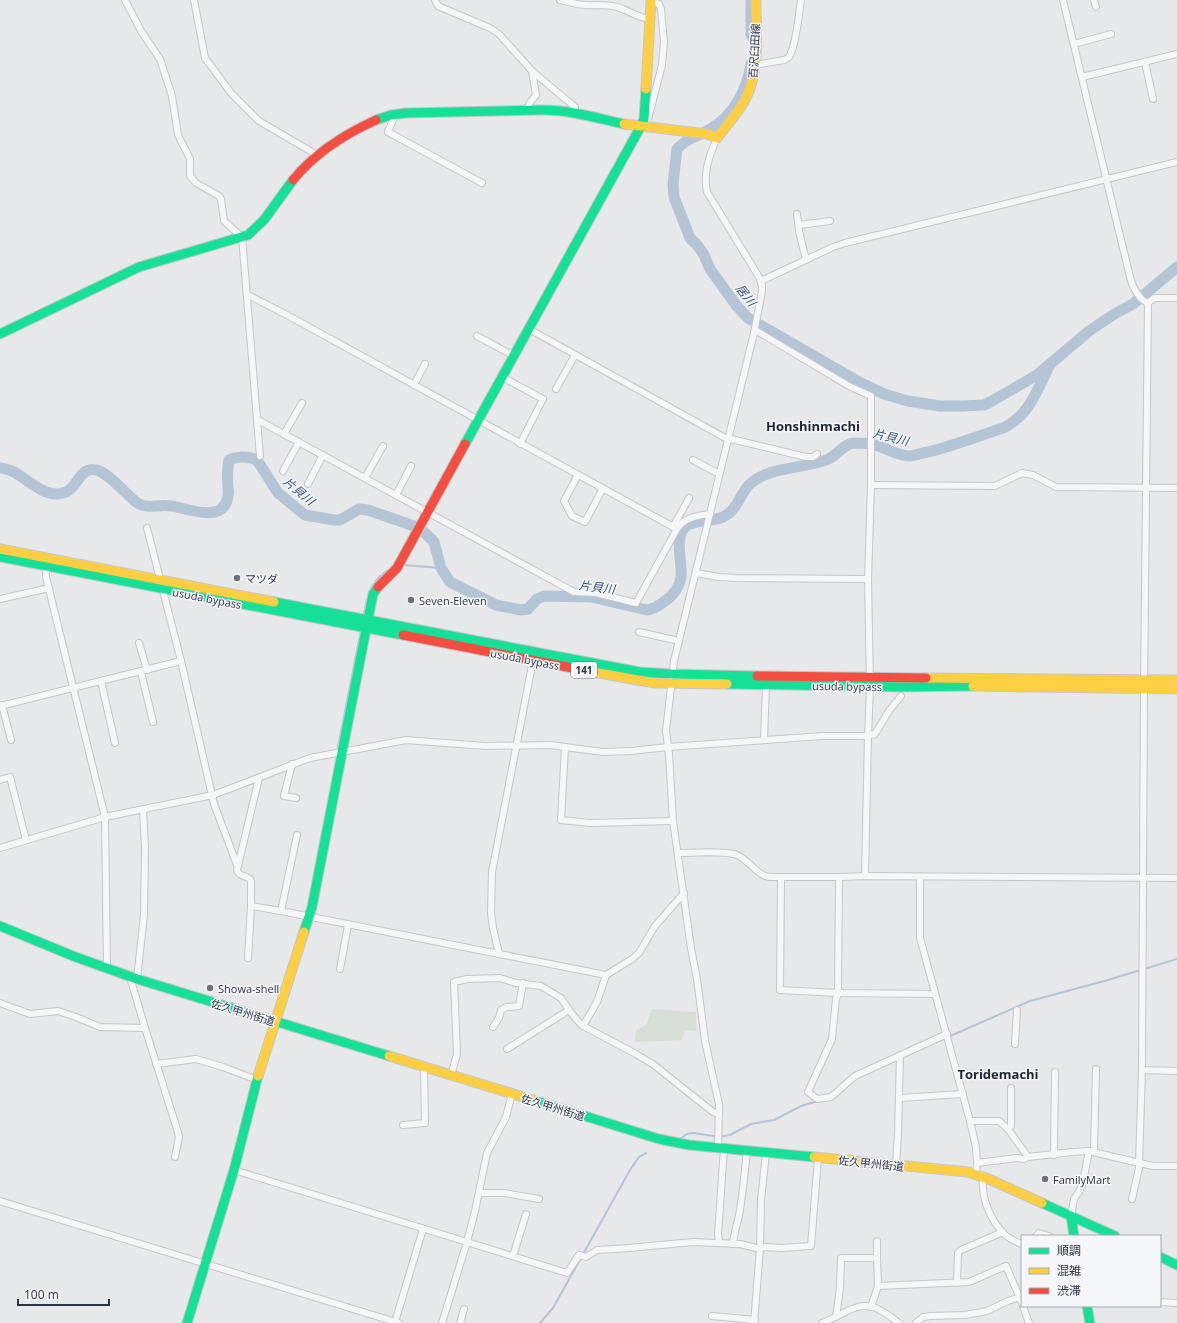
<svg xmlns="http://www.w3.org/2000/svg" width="1177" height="1323" font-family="'Open Sans','Noto Sans JP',sans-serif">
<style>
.green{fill:#d6ded6}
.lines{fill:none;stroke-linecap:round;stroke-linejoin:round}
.stream{stroke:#b4c4d5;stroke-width:2}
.river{stroke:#b4c4d5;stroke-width:11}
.street-casing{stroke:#c4c6c8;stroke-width:8}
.fast-casing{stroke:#c4c6c8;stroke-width:11}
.slow-casing{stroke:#c4c6c8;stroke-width:11}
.jam-casing{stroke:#c4c6c8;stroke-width:11}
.street{stroke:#f5f6f7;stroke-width:6}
.fast{stroke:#16e098;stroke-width:9}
.slow{stroke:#ffcf43;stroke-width:9}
.jam{stroke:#f24e42;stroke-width:9}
.poi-dot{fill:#6c737f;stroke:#f4f6f9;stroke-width:1.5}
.labels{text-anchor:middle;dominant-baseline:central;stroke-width:3;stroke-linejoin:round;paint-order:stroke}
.shield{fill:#f4f6f9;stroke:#676e7b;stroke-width:1}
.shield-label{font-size:10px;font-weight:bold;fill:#2b3445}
.street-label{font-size:11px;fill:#2b3445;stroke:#f4f6f9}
.poi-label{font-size:11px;fill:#2b3445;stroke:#f4f6f9;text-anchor:start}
.water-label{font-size:12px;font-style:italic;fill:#34527a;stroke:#f4f6f9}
.quarter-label{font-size:13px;font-weight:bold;fill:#1d2536;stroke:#f4f6f9}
</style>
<rect width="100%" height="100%" fill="#e6e8ea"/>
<path class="green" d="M652,1009L696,1012V1031L685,1030L682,1040L635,1042L636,1030L646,1025Z"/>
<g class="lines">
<g class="stream">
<path d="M403,565L441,568"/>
<path d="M364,614C367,595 372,578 391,569"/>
<path d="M338,747L361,630"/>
<path d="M939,1041L1030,1001L1108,980L1177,959"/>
<path d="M834,1098L846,1088"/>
<path d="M680,1139L687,1134L694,1133L719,1137L730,1135L751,1124L774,1120L801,1106L818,1101"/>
<path d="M540,1323L553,1308L630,1170L639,1157L646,1153"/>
</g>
<g class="river">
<path d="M751,0V35"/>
<path d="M751,64C747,89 734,115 712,128C705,133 697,135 690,139C685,141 681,145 677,149L673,184L674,197L690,238L698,246L704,255L710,269L736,305L748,318L859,382L884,394L908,401L940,406H962L984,405L992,401L1037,375L1089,331L1116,313L1133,304L1177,267"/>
<path d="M0,468C5,469 10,470 14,472C30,481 47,500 66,492C78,487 80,466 96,470C108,472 126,494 136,502C146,510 159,504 171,506C188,508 224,525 228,496C229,493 228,490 228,487C227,477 227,469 229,460C237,456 248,456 257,460L278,493L305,515L334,520H340L359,509L368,510L414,526L425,533L434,542L441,568L450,582L496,605L521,610L528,609L537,599L544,596L591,597L647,610C654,609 659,606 665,601C673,596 680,586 681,577C683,563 672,534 688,525C700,518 717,523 728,514C739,506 741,491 751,483C772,466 803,469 826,460C837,456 843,444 854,443C860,443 870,443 875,445C887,448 897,456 910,456C916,455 922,453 928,452C953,446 978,436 1003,428C1029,416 1038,389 1050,364"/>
</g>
<defs>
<g id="street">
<path d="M125,0L141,31L160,59L172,96L178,135L190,159V176L196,183L219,196L221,199L224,221L242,237L260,456"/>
<path d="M194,0L205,58L231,93L259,121L317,155"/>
<path d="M435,0L438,6L490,28L499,34L532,71L575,107V113"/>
<path d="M560,0C571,3 584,6 595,5C602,5 610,5 617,7C629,10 637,18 650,19"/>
<path d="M1063,0L1131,281C1134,289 1140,300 1148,303"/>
<path d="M1094,0L1096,7"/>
<path d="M1074,44L1111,34"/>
<path d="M1145,62L1153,99"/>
<path d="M755,65L784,60C786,59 787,59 789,57C796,47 799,13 801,0"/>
<path d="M1082,77L1177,54"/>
<path d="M528,110L529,104L536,95L532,71"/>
<path d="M395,115L388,132L482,183"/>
<path d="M643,120H646L648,119L662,65L664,42L661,9L659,4L651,0"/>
<path d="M717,138C709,156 703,173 707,192L759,277L762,286V291L754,333L674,661L666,731L669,754L673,821L691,948L697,979L705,1041L719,1104L718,1148"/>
<path d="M797,214L799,231L806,260"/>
<path d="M799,225L830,221"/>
<path d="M761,281L833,247L845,243L1177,162"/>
<path d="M248,295L287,315L677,529C684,517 698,516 710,514"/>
<path d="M529,329L727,439H731L806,457H813L817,454"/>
<path d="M755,330L849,386L871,396V485L868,579L870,686L868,736L865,876"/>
<path d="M477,336L514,356"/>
<path d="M502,377L543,399L520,444"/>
<path d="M414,385L425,364"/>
<path d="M556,389L575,355"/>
<path d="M258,420L574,592L596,593L636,603L677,529"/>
<path d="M284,434L302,403"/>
<path d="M693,460L719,474"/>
<path d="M283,471L299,442"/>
<path d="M578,475L564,501L572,516L585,522L603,488"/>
<path d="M365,478L383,446"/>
<path d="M308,484L323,455"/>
<path d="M871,485L995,486L1022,473L1033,475L1056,487L1177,488"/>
<path d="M396,495L411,466"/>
<path d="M673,527L689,498"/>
<path d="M147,528L181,661L214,804L237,865"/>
<path d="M46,566V577L105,817L107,969"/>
<path d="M696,573L719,577L735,578L868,579"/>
<path d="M0,599L49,588"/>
<path d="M639,632L679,641"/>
<path d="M139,643L147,670"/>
<path d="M141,672L153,722"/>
<path d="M101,681L115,743"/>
<path d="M2,705L11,740"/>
<path d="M0,706L181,661"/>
<path d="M764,740L766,684"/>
<path d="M565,747L561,820L590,823L673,821"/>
<path d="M292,764L284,796L296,798"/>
<path d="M259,778L237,870C239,877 245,875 250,879L251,882V906L281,911L606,975"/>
<path d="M0,780L10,777L26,840"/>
<path d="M0,848L105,817L213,795L310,758L406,740L485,746L550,745L603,752L631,751L668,747L823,736H868L875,734L889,711L901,696"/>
<path d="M678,853C692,853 725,850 737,855C749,860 757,876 770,877H839L865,876L1177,878"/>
<path d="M781,877L780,990L838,993L935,994"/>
<path d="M839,877L838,993L836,999L832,1039L808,1092L817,1099L831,1097L855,1076L947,1034"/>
<path d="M920,877V938L970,1121L976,1147L977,1163L976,1174"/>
<path d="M684,893L655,926L639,953L632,959L606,975L597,1002L583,1026L636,1054L654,1065L713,1112L719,1114"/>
<path d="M281,911L297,835"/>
<path d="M499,954L493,928L491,913L492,872L533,660"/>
<path d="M248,958L251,906"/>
<path d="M340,969L348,925"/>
<path d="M130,977L145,1028L177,1129L179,1137L175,1157"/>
<path d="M137,979L144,915L145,847L143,810"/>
<path d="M0,1003L30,1014L58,1011L76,1017L100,1027L145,1028"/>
<path d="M493,1027L499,1018L501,1010L507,1007L519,1006L523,983"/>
<path d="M1015,1044L1017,1010"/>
<path d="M507,1049L569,1010L576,1019L583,1026"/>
<path d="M156,1064L196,1059L223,1067L257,1080"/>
<path d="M1142,1070L1177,1071"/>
<path d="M451,1076L457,1054L454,982L467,979L500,978L516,983L541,986L561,998L569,1010"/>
<path d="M899,1098L963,1094"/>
<path d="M970,1121H999L1008,1129L1028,1157L1072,1152L1089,1151L1139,1163L1142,1070L1144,688L1148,303L1154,298H1177"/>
<path d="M403,1125L425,1123L424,1067"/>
<path d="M1008,1129L1011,1126V1088"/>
<path d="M1094,1151L1096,1069"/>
<path d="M1054,1155L1055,1072"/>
<path d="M977,1163L1017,1158L1024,1159L1028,1157"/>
<path d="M896,1165L898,1133L900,1056"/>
<path d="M234,1170L567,1273L579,1255L586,1257L597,1250L629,1248L693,1242L740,1244L760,1249L763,1247L782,1248L811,1246L818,1158"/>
<path d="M983,1177C981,1198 990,1220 1005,1235C1010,1239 1016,1242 1022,1244"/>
<path d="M479,1193H504L539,1199"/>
<path d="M1132,1199L1139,1168V1163L1153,1166H1177"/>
<path d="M0,1201L399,1323"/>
<path d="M1071,1216L1074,1199L1080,1190L1083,1182L1089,1151"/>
<path d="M1036,1236L1039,1233L1049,1236"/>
<path d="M877,1241V1258"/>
<path d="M719,1243L718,1234L724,1148"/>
<path d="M733,1244C734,1232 738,1222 740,1210C743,1190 745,1171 747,1151"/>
<path d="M513,1256L526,1214"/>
<path d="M957,1283L958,1253L961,1250L1003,1232"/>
<path d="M878,1286L969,1282L1006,1266L1022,1303"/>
<path d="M1160,1302L1177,1303"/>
<path d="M1023,1306L1029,1323"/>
<path d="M712,1316L755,1320"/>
<path d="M836,1317L840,1288L841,1258H877L878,1286L871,1307"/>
<path d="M395,1322L423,1229"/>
<path d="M442,1323L467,1242L475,1211L487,1153L506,1117L512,1094"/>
<path d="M460,1323L464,1309"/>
<path d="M754,1323L760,1249L761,1200L766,1153"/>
<path d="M822,1323C840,1317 858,1299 878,1309C886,1313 892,1318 899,1323"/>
<path d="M916,1323L923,1317L930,1316L965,1315L987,1311L1008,1301L1020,1297"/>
</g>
<g id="fast">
<path d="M376,120L391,115L406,113L542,110C570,110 597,118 624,124"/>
<path d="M0,334L139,267L248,235L264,220L293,180"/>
<path d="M465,444L641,126L644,119L646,89"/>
<path d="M0,557L403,635"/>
<path d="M274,602L640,672L672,674L757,676"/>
<path d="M727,684L903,687L973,686"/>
<path d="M0,926L73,956L137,979L389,1056"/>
<path d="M304,932L312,907L373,594L378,587"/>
<path d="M533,1100L659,1139L689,1145L814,1157"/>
<path d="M1042,1203L1115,1236"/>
<path d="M1071,1216L1074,1236"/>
<path d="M1160,1257L1177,1265"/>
<path d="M1087,1306L1090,1323"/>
<path d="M187,1323L234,1170L258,1076"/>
</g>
<g id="slow">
<path d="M646,89L651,0"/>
<path d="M624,124L707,134L717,138C726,126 739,112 746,98C760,72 756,29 756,0"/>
<path d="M0,549L274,602"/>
<path d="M593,672L655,683L727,684"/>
<path d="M926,678L1177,680"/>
<path d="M973,686L1177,689"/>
<path d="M389,1056L533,1100"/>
<path d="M258,1076L304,932"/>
<path d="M814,1157L968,1172L991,1180L1042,1203"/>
</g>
<g id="jam">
<path d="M293,180C315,153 345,134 376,120"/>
<path d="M378,587L397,568L465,444"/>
<path d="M403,635L593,672"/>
<path d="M757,676L926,678"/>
</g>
</defs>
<use href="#street" class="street-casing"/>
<use href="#fast" class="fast-casing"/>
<use href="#slow" class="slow-casing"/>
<use href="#jam" class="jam-casing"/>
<use href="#street" class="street"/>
<use href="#fast" class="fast"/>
<use href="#slow" class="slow"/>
<use href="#jam" class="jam"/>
</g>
<g class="poi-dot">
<circle cx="237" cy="578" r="4"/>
<circle cx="411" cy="600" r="4"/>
<circle cx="210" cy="988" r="4"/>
<circle cx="1045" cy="1179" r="4"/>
</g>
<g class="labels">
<rect class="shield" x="571" y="662" width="26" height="16" rx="3"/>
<g class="shield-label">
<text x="584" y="670">141</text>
</g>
<g class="street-label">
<text transform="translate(754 51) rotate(-87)">百沢臼田線</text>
<text transform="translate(207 598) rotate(11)">usuda bypass</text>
<text transform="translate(525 659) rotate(11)">usuda bypass</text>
<text transform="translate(847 686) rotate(1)">usuda bypass</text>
<text transform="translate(243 1012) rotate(17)">佐久甲州街道</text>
<text transform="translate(553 1107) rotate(17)">佐久甲州街道</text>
<text transform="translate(871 1163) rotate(6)">佐久甲州街道</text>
</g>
<g class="poi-label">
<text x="245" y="578">マツダ</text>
<text x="419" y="600">Seven-Eleven</text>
<text x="218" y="988">Showa-shell</text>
<text x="1053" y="1179">FamilyMart</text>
</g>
<g class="water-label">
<text transform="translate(746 295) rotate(52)">居川</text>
<text transform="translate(891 437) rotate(14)">片貝川</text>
<text transform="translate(299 491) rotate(40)">片貝川</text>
<text transform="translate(597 587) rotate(7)">片貝川</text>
</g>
<g class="quarter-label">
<text x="813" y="426">Honshinmachi</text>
<text x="998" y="1074">Toridemachi</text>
</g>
</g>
<rect x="1021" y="1235" width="140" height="72" fill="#f4f6f9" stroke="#a4a8b1"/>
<rect x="1029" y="1248" width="20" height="6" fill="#16e098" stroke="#a4a8b1"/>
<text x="1057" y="1255" font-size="12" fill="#2b3445">順調</text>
<rect x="1029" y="1268" width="20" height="6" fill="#ffcf43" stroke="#a4a8b1"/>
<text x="1057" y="1275" font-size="12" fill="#2b3445">混雑</text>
<rect x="1029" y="1288" width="20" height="6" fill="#f24e42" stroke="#a4a8b1"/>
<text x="1057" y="1295" font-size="12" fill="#2b3445">渋滞</text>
<path d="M18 1299v6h91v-6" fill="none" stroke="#2b3445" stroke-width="2"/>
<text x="24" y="1299" font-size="12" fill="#2b3445" stroke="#f4f6f9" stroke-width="3" paint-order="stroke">100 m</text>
</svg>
